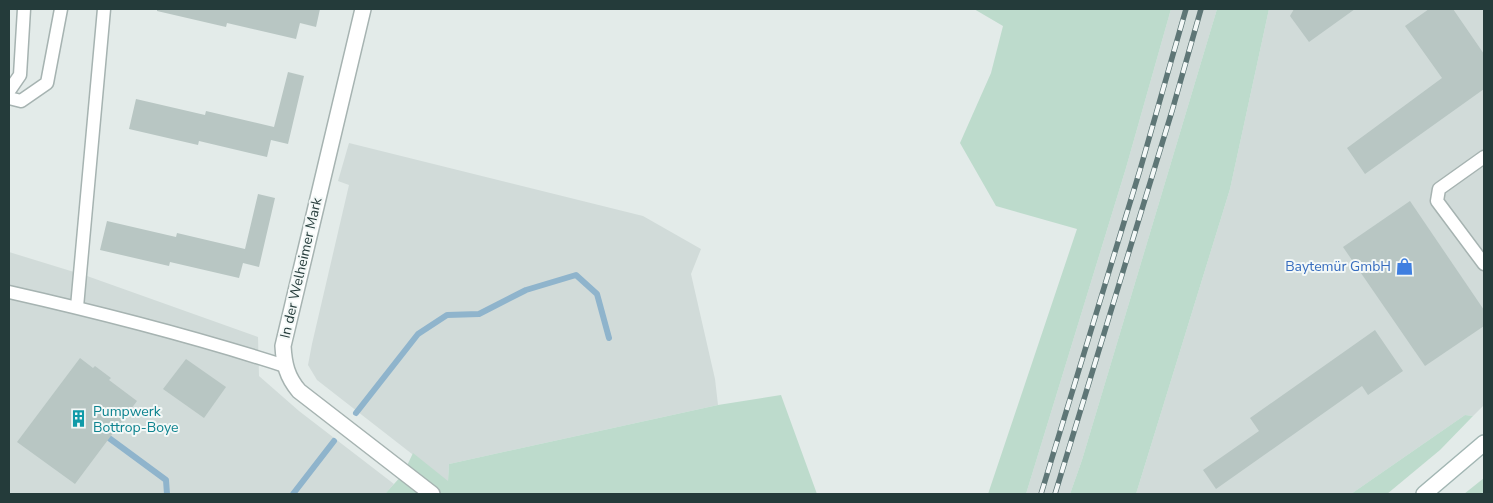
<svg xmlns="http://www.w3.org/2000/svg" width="1493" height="503" font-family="'Nunito Sans',sans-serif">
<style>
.built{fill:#d1dbd9}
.green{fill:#bddbcc}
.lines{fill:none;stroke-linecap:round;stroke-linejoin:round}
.stream{stroke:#8fb4cc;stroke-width:6}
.building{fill:#b8c6c3}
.lane-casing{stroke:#a6b3b1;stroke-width:15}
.street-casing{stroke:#a6b3b1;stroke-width:18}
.secondary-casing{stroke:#a2b6b3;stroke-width:18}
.lane{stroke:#fff;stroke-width:12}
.street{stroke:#fff;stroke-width:15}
.secondary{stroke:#fff;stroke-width:15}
.rail-casing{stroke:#5e7676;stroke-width:5.5}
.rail{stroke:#f3f8f7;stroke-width:4;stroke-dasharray:11;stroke-linecap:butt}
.labels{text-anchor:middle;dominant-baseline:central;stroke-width:4;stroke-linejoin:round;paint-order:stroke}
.shop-label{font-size:14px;fill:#366cbe;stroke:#f3f8f7;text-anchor:end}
.street-label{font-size:14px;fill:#243b3a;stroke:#f3f8f7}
.culture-label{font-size:14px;fill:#0d838f;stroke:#f3f8f7;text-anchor:start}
</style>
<rect width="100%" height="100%" fill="#e3ebe9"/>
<g class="built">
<path d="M1171,9H1217L1082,460L1070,494H1026L1126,168Z"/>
<path d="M1269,9H1484V405L1473,416L1465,415L1351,494H1136L1230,189Z"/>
<path d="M349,143L643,216L701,249L691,274L715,379L718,405L449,464L448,482L317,380L308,365L312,344L349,185L338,181Z"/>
<path d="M9,252L87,276L258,337L259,376L299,411L394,484L385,494H9Z"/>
</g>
<g class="green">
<path d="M974,9H1171L1126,168L1026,494H988L1077,229L996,206L960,143L991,73L1003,26Z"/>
<path d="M1217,9H1269L1230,189L1136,494H1070L1082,460Z"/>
<path d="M781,395L817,494H385L403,474L413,453L448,481L449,464L718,405Z"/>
<path d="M1465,415L1473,416L1440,450L1387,494H1351Z"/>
<path d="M1484,478V494H1464Z"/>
</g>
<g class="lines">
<g class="stream">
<path d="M356,413L418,334L447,315L479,314L526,290L576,275L597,294L609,338"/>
<path d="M109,438L166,480L167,494"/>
<path d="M293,494L334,441"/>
</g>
</g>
<g class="building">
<path d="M157,9H320L316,27L300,23L296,39L227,23L226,27L157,11Z"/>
<path d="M1294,9H1355L1309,42L1290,16Z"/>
<path d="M1429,9H1453L1484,54V89L1365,174L1347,148L1442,78L1405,26Z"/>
<path d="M288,72L304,76L288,144L271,140L267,157L199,141L198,145L129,129L136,99L205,115L206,111L274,127Z"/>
<path d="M258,194L275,198L259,267L243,263L239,278L170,262L169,266L100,250L107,221L176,237L177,233L245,249Z"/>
<path d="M1410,201L1484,310V326L1425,366L1343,247Z"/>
<path d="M1375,330L1403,371L1368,395L1362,386L1216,489L1203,470L1259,431L1250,418Z"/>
<path d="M80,358L93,368L95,366L111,378L109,380L137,401L75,484L17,442Z"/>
<path d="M186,359L226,387L204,418L163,389Z"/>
</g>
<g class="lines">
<defs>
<g id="lane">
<path d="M9,91L20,75L24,9"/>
<path d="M9,98L21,101L47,83L61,9"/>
<path d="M1484,157L1439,189L1437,201L1484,264"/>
<path d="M9,292C102,313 195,337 285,366"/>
<path d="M77,307L104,9"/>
</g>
<path id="street" d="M363,9L283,346C284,364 287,377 299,391L432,494"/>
<path id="secondary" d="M1424,494L1484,443"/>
</defs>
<use href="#lane" class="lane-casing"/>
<use href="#street" class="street-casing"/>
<use href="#secondary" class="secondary-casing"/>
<use href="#lane" class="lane"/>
<use href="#street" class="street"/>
<use href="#secondary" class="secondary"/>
<defs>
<g id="rail">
<path d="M1041,494L1140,170L1186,9"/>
<path d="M1055,494L1172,111L1201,9"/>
</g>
</defs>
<use href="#rail" class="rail-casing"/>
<use href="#rail" class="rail"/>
</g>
<defs>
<symbol id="shop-bare" viewBox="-9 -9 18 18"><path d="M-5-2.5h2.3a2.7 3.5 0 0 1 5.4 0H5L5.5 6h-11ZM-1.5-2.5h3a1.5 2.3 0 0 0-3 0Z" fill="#3f7fe0" stroke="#f3f8f7" stroke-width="2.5" paint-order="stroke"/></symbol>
<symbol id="building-bare" viewBox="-9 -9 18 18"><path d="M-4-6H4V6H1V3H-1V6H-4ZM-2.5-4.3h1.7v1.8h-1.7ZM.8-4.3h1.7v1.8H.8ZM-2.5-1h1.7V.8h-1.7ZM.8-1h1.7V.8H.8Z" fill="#0f9aa8" stroke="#f3f8f7" stroke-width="2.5" paint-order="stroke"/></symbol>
</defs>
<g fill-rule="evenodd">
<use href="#shop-bare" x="1392" y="254" width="25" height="25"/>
<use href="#building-bare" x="66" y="406" width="25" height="25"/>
</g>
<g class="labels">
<g class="shop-label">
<text x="1391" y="266">Baytemür GmbH</text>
</g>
<g class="street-label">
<text transform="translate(301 268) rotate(-77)">In der Welheimer Mark</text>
</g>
<g class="culture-label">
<text x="93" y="411">Pumpwerk<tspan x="93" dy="16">Bottrop-Boye</tspan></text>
</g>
</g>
<rect width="1493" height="503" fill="none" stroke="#243b3a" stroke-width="20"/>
</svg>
